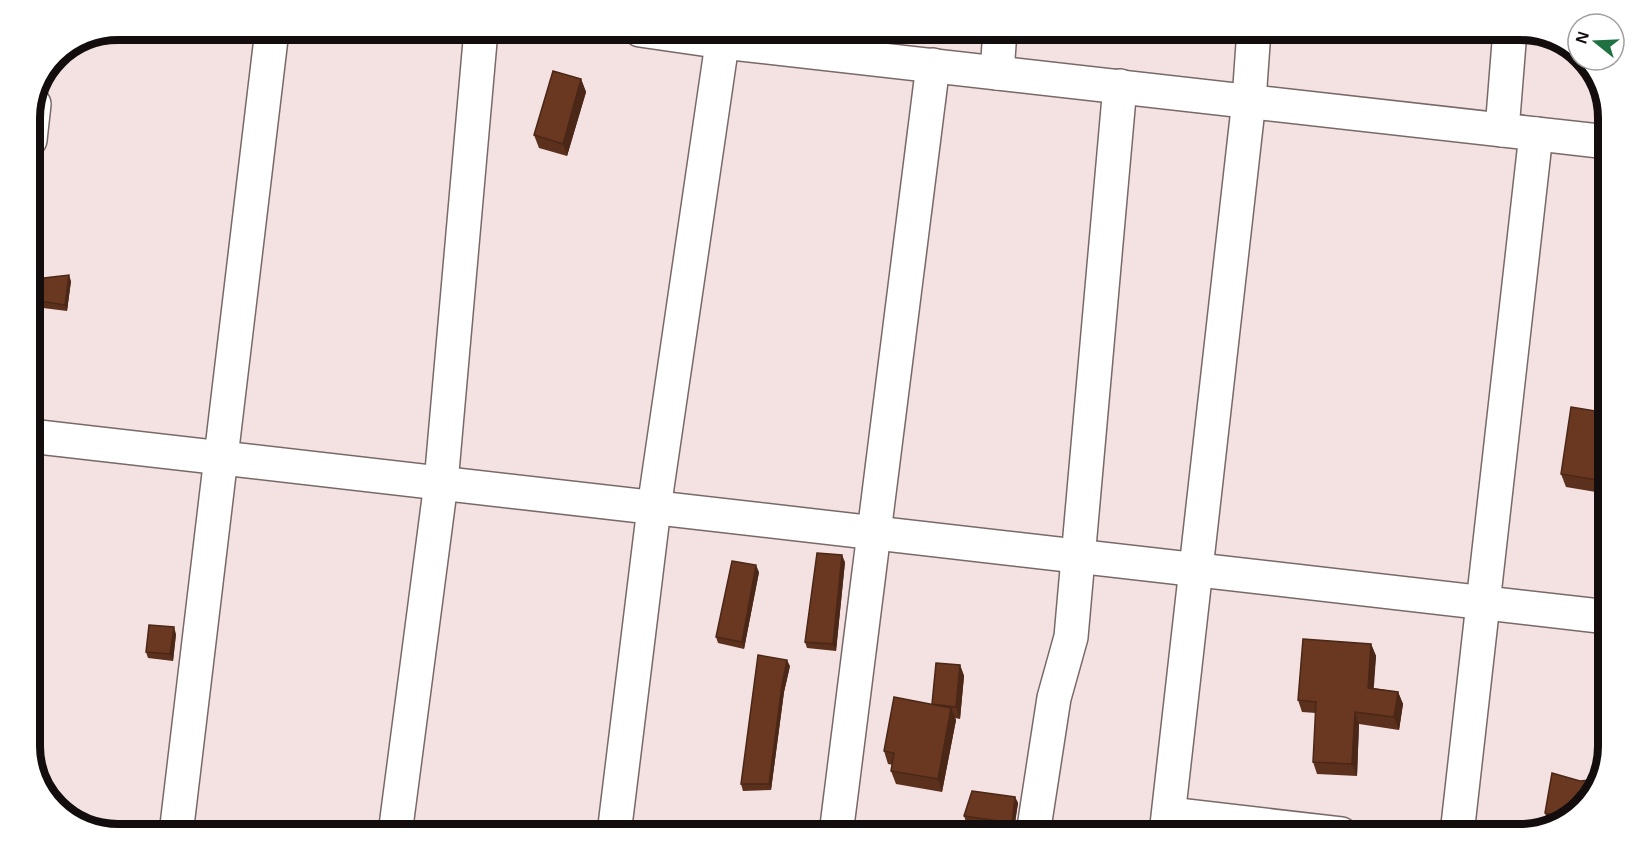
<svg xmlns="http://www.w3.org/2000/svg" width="1638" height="864" font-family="Helvetica,sans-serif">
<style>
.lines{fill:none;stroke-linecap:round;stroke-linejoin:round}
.street-casing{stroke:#786868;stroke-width:36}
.street{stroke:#fff;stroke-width:33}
.wall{fill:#5b301c}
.shaded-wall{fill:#4a2717}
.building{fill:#6a3821;stroke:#4a2717;stroke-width:1.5}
.rim{fill:none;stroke:#130d0d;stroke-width:8}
</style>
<rect width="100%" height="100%" fill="#f4e2e2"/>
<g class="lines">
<defs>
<g id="street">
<path d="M640,30L723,42L1608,142"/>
<path d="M997,73L1000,30"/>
<path d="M1502,130L1510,30"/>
<path d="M30,140L34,104"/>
<path d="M30,436L1608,617"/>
<path d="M1169,814L1341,834"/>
<path d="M176,834L272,30"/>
<path d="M395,834L441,483L481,30"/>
<path d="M614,834L654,508L724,30"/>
<path d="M836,834L933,65"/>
<path d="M1033,834L1054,698L1071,637L1120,86"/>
<path d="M1166,834L1249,100L1254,30"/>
<path d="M1457,834L1536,134"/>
</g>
</defs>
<use href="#street" class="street-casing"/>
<use href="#street" class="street"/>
</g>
<g class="wall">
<path d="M581,79L586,92L567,156L539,148L534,135Z"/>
<path d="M71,281L67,311L43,308L40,301Z"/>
<path d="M1608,413V455L1602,493L1566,487L1561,474Z"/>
<path d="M845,562L836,651L807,648L805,642Z"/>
<path d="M759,572L744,649L718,643L716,637Z"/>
<path d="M176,634L173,661L148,658L146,652Z"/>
<path d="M1371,644L1376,656L1373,688L1398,692L1403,704L1399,730L1359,724L1357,776L1317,774L1313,762L1316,713L1302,712L1298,700Z"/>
<path d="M960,665L964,676L960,719L955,718L956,720L942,792L896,784L891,771L893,765L888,764L884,751L932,704Z"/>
<path d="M790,666L784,692L771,790L743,791L741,784Z"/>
<path d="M1580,781L1599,785L1564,822L1560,823L1547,820L1545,813Z"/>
<path d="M1015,797L1018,803L1014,829L966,822L964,816Z"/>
</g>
<g class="shaded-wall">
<path d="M581,79L586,92L567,156L563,144Z"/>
<path d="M69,275L71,281L67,311L65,305Z"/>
<path d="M1608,414V455L1602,493L1597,480Z"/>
<path d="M842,555L845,562L836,651L833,644Z"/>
<path d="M756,565L759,572L744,649L742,642Z"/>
<path d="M174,627L176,634L173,661L170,654Z"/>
<path d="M1371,644L1376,656L1373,700L1368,688Z"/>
<path d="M787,660L790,666L784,692L771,790L769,784L782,685Z"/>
<path d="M960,665L964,676L960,719L956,707Z"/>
<path d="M1398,692L1403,704L1399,730L1394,717Z"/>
<path d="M951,708L956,720L942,792L938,779Z"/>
<path d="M1355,712L1359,724L1357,776L1352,764Z"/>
<path d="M1015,797L1018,803L1014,829L1012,823Z"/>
</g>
<g class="building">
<path d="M553,71L581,79L563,144L534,135Z"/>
<path d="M69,275L65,305L40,301L44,278Z"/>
<path d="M1571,407L1608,413L1597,480L1561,474Z"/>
<path d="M817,553L842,555L833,644L805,642Z"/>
<path d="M732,561L756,565L742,642L716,637Z"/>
<path d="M149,625L174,627L170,654L146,652Z"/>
<path d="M1303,639L1371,644L1368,688L1398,692L1394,717L1355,712L1352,764L1313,762L1316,702L1298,700Z"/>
<path d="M758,655L787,660L782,685L769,784H741Z"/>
<path d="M936,663L960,665L956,707L932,704Z"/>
<path d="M894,697L951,708L938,779L891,771L894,753L884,751Z"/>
<path d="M1552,773L1580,781L1600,779L1599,785L1567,819L1545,813Z"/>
<path d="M972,791L1015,797L1012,823L964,816Z"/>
</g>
<path d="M0 0H1638V864H0ZM118 40H1520A78 78 0 0 1 1598 118V746A78 78 0 0 1 1520 824H118A78 78 0 0 1 40 746V118A78 78 0 0 1 118 40Z" fill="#fff" fill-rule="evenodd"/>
<path class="rim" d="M118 40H1520A78 78 0 0 1 1598 118V746A78 78 0 0 1 1520 824H118A78 78 0 0 1 40 746V118A78 78 0 0 1 118 40Z"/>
<g transform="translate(1596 42) rotate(288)"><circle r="28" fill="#ffffff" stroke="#a19e9e" stroke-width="1.5"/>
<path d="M0-4.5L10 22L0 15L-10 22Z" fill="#1f7142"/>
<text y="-9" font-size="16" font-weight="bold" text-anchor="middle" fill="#130d0d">N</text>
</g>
</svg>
